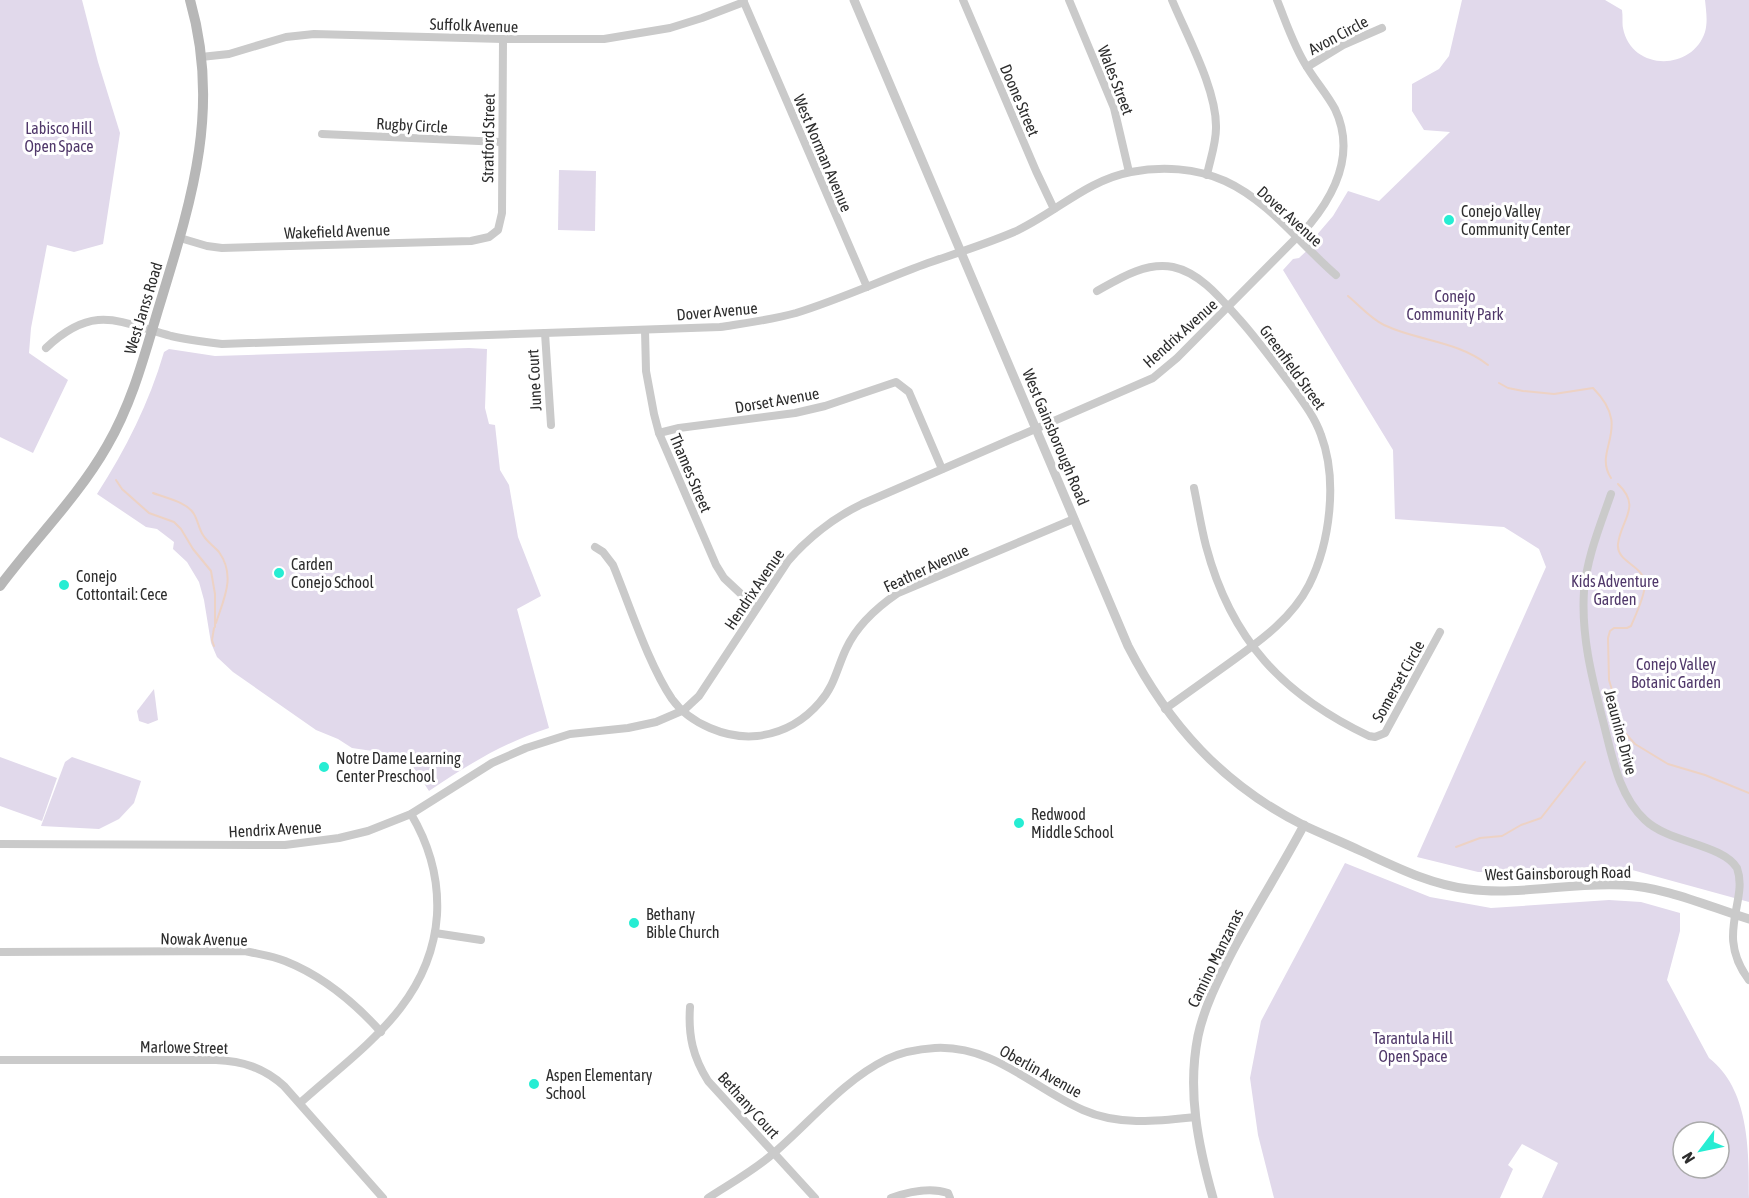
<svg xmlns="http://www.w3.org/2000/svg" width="1749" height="1198" font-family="'Asap Condensed',sans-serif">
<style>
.green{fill:#e1d9eb;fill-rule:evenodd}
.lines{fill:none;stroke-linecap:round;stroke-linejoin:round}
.stream{stroke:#edd2c4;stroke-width:2}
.minor{stroke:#cacaca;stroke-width:8}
.tertiary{stroke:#cacaca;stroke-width:9}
.secondary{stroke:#b7b7b7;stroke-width:10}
.poi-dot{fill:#26edd3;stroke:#fff;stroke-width:2}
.labels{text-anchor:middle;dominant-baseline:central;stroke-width:6;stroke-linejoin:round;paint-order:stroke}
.street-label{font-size:16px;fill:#2d2d2d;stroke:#fff}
.park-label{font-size:16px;fill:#50386a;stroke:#fff}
.poi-label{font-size:16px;fill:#2d2d2d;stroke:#fff;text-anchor:start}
</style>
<rect width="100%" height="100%" fill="#fff"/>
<g class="green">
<path d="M0,0H82L98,62L120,133L103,244L74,252L47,245L31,328L29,353L68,380L33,453L0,437Z"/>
<path d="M1462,0H1605L1622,10C1623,16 1622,23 1623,28C1631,71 1692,72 1705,32C1708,22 1706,10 1705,0H1749V902L1625,868L1529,873L1478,872L1417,857L1546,567L1539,549L1504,527L1395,519L1393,450L1283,270L1293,259L1299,258L1316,242L1315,237L1333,216L1348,191L1379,201L1450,132L1424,130L1412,111V84L1439,69L1449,56Z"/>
<path d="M559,170L596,171L595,231L558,230Z"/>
<path d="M469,348L487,349L485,408L489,424L495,425L500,470L509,485L518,537L541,596L517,609L549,728C501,744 471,763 429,791L406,756L352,748L338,739L316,730L233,672L217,657L211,643L204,600L199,582L187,562L173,549L174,542L157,529L146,527L97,494C126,449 149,403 164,352L169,349L215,356Z"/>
<path d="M154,689L158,720L148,724L139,721L137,711Z"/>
<path d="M0,757L57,778L42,821L0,806Z"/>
<path d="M72,757L141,781L134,803L119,819L99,829L41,826L65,762Z"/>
<path d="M1345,863L1430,897L1491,908L1609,900L1641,902L1680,913V931L1667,980L1709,1058C1749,1089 1749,1149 1749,1198H1542L1558,1163L1522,1144L1508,1165L1513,1169L1500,1198H1274L1258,1135L1250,1078L1261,1021ZM1683,1132H1719V1168H1683Z"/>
</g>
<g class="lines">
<g class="stream">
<path d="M1348,296C1360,306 1371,319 1384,325C1418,341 1458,341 1488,365"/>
<path d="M1499,383L1508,388L1523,391L1554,394L1593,388C1634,429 1592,449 1611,478"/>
<path d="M116,480L122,489L149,513L174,522L181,529L193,549L211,571L215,594V627"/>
<path d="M1618,484C1642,507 1621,519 1618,544C1616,563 1645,565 1645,585C1644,598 1636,614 1631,626L1627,628H1614L1610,631L1608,638L1609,680L1625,733L1635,744L1668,764L1705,775L1749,793"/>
<path d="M153,493C166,498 187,502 194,514C198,521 199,529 203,535C207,542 214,546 219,552C236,576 224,598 216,623"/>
<path d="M214,646L212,640L214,628"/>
<path d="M1456,847L1480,838L1502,836L1521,825L1541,818L1585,762"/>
</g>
<g class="minor">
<path d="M743,0L867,287"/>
<path d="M963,0L1036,171L1054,209"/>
<path d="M1069,0L1114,108L1129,172"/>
<path d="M1172,0C1187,36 1217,90 1216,128C1216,144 1210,160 1207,175"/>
<path d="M201,57L229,54L286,37L314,34L503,39H604L670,28L702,18L744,2"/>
<path d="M1307,67L1343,45L1382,28"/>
<path d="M322,134L501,142"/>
<path d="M180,238L207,246L222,248L471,241L489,237L498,230L502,213L503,39"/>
<path d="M1097,291C1120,278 1145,262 1173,267C1201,273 1222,300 1240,320C1257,339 1272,360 1288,381C1300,398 1314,415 1321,435C1338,480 1330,543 1309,585C1291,620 1258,642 1228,664C1207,679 1186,694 1165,709"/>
<path d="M645,330L646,371L654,414L659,433L716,565L724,578L756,608"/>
<path d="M545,333L551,425"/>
<path d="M46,348C93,304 117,321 171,336C188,340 205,342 222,344L720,327C746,323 771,320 796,313C841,299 884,279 928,263C957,253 986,244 1014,232C1054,214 1087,180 1131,172C1162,166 1196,168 1225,181C1269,201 1300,244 1336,275"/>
<path d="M659,433L679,428L795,413L825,406L896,382L909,392L942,469"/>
<path d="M1194,488C1198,507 1201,527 1206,546C1231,640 1283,695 1369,736L1375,737L1385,733L1440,632"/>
<path d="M1611,494C1600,526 1587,557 1584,591C1581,636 1592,678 1603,721C1612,755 1618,795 1645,820C1669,843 1722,844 1737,868C1749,901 1714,934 1749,980"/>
<path d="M595,547L603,552L613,565C630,606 648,663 672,699C690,724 727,739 757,736C783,733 803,722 820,702C834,687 837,668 846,649C857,625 876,608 898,593L1074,519"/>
<path d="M0,844L285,845L339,838L368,831L411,814L492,763L526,748L570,734L628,728L656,722L684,710L699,696L788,561C809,537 833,518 862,504L1153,378L1177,358L1310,224C1337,191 1355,151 1335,109C1327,94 1316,82 1307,67C1294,47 1286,22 1277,0"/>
<path d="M435,933L481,940"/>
<path d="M0,952L245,951C258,954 273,956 285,961C323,976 354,1002 381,1032"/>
<path d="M690,1007C688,1036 693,1057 708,1081L815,1198"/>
<path d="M0,1060H216C243,1061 264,1068 284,1086L383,1198"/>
<path d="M300,1103C360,1049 431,1004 437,915C439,878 430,846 411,814"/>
<path d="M708,1198C731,1183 755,1170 775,1152C811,1121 844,1080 887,1059C902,1052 919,1049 935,1048C994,1045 1033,1088 1083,1110C1119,1126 1158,1121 1195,1117"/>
<path d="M891,1198C908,1192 930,1187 948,1193L950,1198"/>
</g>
<g class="tertiary">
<path d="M854,0L1128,646C1168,724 1223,785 1303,825C1322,834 1342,842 1361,851C1396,867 1429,884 1468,889C1519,896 1570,882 1622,885C1666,887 1707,906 1749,919"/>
<path d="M1213,1198C1198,1145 1187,1091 1198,1036C1204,1008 1217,982 1230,956C1253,912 1280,870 1304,825"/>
</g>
<path class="secondary" d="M0,586C35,539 78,497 107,446C132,403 144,357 158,310C190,205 222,111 190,0"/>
</g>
<g class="poi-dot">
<circle cx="1449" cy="220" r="6"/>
<circle cx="279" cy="573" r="6"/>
<circle cx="64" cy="585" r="6"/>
<circle cx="324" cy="767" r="6"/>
<circle cx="1019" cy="823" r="6"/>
<circle cx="634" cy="923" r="6"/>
<circle cx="534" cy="1084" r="6"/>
</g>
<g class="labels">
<g class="street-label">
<text transform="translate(474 25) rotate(2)">Suffolk Avenue</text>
<text transform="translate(1338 35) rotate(-28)">Avon Circle</text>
<text transform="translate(1116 80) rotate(69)">Wales Street</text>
<text transform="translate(1020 100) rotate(67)">Doone Street</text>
<text transform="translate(412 125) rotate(3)">Rugby Circle</text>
<text transform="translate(488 138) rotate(-89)">Stratford Street</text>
<text transform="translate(823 153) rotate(67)">West Norman Avenue</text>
<text transform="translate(1290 216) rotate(42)">Dover Avenue</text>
<text transform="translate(337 231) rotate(-2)">Wakefield Avenue</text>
<text transform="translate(143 308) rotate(-73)">West Janss Road</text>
<text transform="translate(717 311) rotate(-5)">Dover Avenue</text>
<text transform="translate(1180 333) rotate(-42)">Hendrix Avenue</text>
<text transform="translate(1293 367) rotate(54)">Greenfield Street</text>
<text transform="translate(534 380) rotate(-93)">June Court</text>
<text transform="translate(777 400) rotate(-10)">Dorset Avenue</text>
<text transform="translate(1056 437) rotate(67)">West Gainsborough Road</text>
<text transform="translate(691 473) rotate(67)">Thames Street</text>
<text transform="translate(926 568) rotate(-25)">Feather Avenue</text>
<text transform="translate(754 589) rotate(-56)">Hendrix Avenue</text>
<text transform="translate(1398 681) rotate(-61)">Somerset Circle</text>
<text transform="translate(1621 732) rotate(75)">Jeaunine Drive</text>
<text transform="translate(275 829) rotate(-3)">Hendrix Avenue</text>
<text transform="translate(1558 873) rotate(-1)">West Gainsborough Road</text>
<text transform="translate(204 939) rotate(1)">Nowak Avenue</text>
<text transform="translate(1215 958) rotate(-64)">Camino Manzanas</text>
<text transform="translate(184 1047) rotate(1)">Marlowe Street</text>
<text transform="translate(1041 1071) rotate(29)">Oberlin Avenue</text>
<text transform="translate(749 1105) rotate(48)">Bethany Court</text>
</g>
<g class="park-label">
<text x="59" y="128">Labisco Hill<tspan x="59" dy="18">Open Space</tspan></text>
<text x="1455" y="296">Conejo<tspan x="1455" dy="18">Community Park</tspan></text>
<text x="1615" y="581">Kids Adventure<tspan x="1615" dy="18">Garden</tspan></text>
<text x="1676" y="664">Conejo Valley<tspan x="1676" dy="18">Botanic Garden</tspan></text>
<text x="1413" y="1038">Tarantula Hill<tspan x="1413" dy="18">Open Space</tspan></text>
</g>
<g class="poi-label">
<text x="1461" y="211">Conejo Valley<tspan x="1461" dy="18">Community Center</tspan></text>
<text x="291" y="564">Carden<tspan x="291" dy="18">Conejo School</tspan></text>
<text x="76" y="576">Conejo<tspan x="76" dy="18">Cottontail: Cece</tspan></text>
<text x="336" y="758">Notre Dame Learning<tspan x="336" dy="18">Center Preschool</tspan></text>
<text x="1031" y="814">Redwood<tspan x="1031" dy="18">Middle School</tspan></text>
<text x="646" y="914">Bethany<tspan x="646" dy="18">Bible Church</tspan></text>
<text x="546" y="1075">Aspen Elementary<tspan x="546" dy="18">School</tspan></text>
</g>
</g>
<g transform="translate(1701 1150) rotate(238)"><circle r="28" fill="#ffffff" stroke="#ababab" stroke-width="1.5"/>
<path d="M0-4.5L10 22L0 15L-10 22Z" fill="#26edd3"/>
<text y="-9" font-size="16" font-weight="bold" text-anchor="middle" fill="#2d2d2d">N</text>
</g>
</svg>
